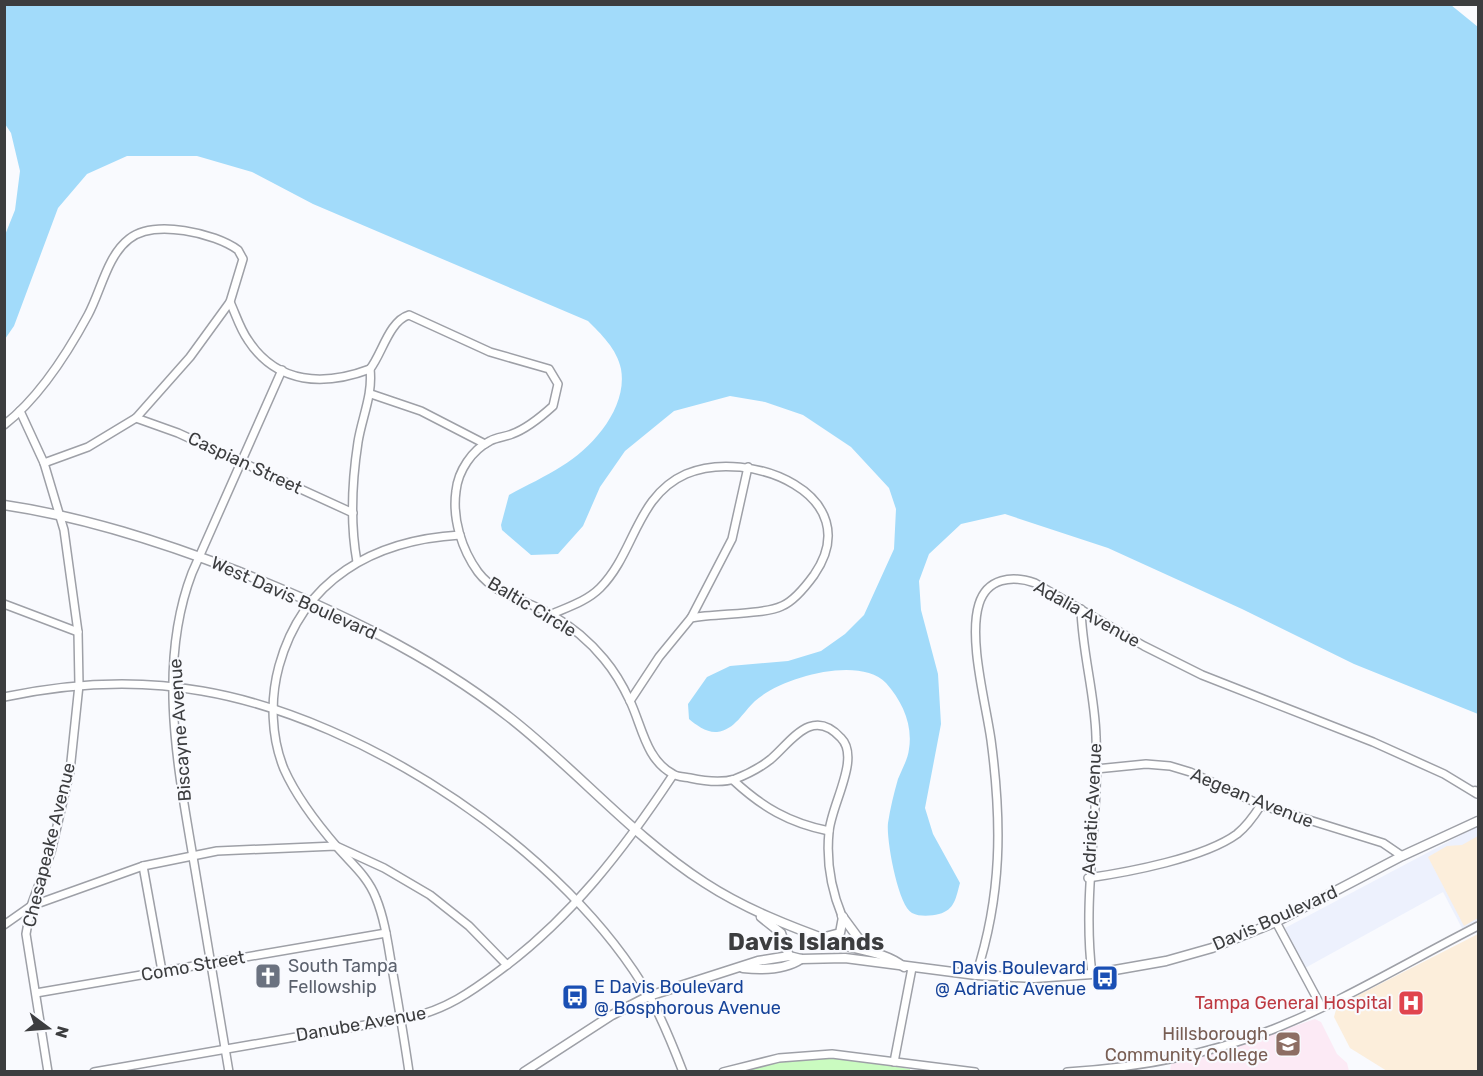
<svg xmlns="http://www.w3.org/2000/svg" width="1483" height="1076" font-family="Rubik,sans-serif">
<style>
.built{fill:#edf1fd}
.education{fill:#fceaf5}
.medical{fill:#fceedb}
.green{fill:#cafbc0}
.water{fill:#a2dbfa}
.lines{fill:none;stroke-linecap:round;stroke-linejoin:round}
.minor-casing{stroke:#9ea0a7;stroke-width:10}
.tertiary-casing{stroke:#9ea0a7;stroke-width:11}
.minor{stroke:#fff;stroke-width:7}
.tertiary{stroke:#fff;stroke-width:8}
.labels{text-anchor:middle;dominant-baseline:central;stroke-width:4.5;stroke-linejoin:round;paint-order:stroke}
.street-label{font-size:18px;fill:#3c3d3f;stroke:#f9fafe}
.worship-label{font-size:18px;fill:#5b616d;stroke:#f9fafe;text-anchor:start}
.transit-label{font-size:18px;fill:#164399;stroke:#f9fafe;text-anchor:end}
.health-label{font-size:18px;fill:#be3a42;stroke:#f9fafe;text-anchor:end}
.education-label{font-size:18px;fill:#785e54;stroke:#f9fafe;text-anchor:end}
.district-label{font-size:24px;font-weight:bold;fill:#3c3d3f;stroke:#f9fafe}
</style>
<rect width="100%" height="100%" fill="#f9fafe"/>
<path class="built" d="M1478,826V921L1463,930L1443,892L1305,968L1285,928Z"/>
<path class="education" d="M1315,1019L1321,1022L1337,1054L1347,1063L1349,1071L1170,1072L1171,1064L1234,1047Z"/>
<g class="medical">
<path d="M1478,836V918L1464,926L1428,857L1447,846L1462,845Z"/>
<path d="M1478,934V1071H1387L1350,1048L1334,1017L1337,1006Z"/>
</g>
<path class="green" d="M832,1057L910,1069V1072H735L778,1061Z"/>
<path class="water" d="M5,4L1451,5L1478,27V714L1354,664L1242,609L1108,548L1005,514L961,524L929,554L919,581L921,610L938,674L941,724L925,808L933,834L960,883C956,897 955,910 939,914C931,916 920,917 912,913C898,906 886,839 888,823C890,809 894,793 898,779C902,769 908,759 909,749C913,724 902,701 886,683C859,655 780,678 755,701C743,712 735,730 717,732C707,733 696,725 689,719L688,704L707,677L730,666L788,661L821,651L845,634L864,615L894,549L896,509L889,488L851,447L803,415L765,402L730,396L674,411L625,451L600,487L583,526L558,554L531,555L502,530L501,525L509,495C527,485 545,477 562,466C592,448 628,408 621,369C617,349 601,334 588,321L313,204L252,172L197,156H127L87,174L58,208L14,326L5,339V235L15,210L20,171L11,133L5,124Z"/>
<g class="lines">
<defs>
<g id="minor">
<path d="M230,302C236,315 240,329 248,340C277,385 325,386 370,369C382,354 389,321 409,315L490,352L549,369L558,384L553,406C542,416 526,429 512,434C505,437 497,437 490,441C472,450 458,471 456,491C452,519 462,550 478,572C497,597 528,600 552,615C571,626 590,642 604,659C615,672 623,686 630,701C642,726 646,760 673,774C677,777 685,777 690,778C704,781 722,783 735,779C748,774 761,767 771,759C791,742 812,706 841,738C861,758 831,805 829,832C826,862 831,889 842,916"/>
<path d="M371,394L421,411L485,444"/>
<path d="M20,411L44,463L64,530L78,632L79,685L70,771L51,852L31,906L26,934L48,1072"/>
<path d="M136,418L178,433L353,513"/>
<path d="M4,425C40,397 67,354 88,315C101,291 107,256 129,239C154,219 215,233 238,250L243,259L230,302L190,357L136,418L88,447L44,463"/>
<path d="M357,562C350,523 352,481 358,442C362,417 373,395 370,369"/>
<path d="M4,604L78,632"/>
<path d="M1081,609C1082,652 1095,694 1096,737C1100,817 1082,894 1092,974"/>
<path d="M552,614C568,607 587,601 600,588C635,553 636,496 686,474C749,447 869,495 814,575C806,586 794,601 782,606C763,615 716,613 691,618L659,657L630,701"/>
<path d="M691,618L732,539L748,467"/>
<path d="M4,697C70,683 136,679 202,691C366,719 567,852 650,997C663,1021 673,1046 683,1072"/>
<path d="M1096,769L1146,764L1170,766L1190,772L1261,805L1383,843L1402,856"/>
<path d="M733,780C762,807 789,823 829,831"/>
<path d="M143,866L162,971"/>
<path d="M1088,878C1129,872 1204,858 1237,834C1247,826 1254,816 1261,805"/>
<path d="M1276,922L1321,1006"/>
<path d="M4,925L31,906L143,866L217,851L336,846L384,868L430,895L469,926L507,965"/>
<path d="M976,975C1002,895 1002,823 991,740C986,704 968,639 979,604C987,578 1012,575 1035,583L1144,646L1202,675L1373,742L1444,774L1477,794"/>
<path d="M36,993L386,933"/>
<path d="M894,1062L912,968"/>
<path d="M94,1072L411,1017C445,1010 471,992 499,971C571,918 624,849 673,775"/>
<path d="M229,1072C218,1004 206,937 195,869C179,773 156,667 192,573L282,370"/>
<path d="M409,1072C404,1037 398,1003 392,968C388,945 385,920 376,898C368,877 352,864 338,848C318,825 296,796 284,769C271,737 270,699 279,666C303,579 374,540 460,535"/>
<path d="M723,1072L779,1058L832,1054L975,1072"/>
<path d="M1067,1072C1135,1068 1207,1055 1271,1030C1340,1003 1411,960 1478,926"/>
</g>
<g id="tertiary">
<path d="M4,505C85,517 162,542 237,571C333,609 427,653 509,717C577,770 632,836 705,883C745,909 791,927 836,943C859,951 884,951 904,967"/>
<path d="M1475,791L1478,792"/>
<path d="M842,916L859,939L875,952"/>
<path d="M761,917L781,933L789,956"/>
<path d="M825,937L840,933L843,917"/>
<path d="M743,968C762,970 785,970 801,959"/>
<path d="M524,1072L612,1015L649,996L758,961L789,956L801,959L845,958L976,975L1034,978L1092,974L1166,961L1212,948L1276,922L1402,856L1478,821"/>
</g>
</defs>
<use href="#minor" class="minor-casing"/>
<use href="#tertiary" class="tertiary-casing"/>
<use href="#minor" class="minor"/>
<use href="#tertiary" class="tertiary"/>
</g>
<defs>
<symbol id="church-square" viewBox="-11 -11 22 22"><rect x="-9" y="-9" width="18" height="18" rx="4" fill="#6b7280" stroke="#f9fafe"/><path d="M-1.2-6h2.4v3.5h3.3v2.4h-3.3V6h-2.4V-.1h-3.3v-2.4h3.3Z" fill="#fff"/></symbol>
<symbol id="bus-square" viewBox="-11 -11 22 22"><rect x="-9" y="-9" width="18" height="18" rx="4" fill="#1a4fb4" stroke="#f9fafe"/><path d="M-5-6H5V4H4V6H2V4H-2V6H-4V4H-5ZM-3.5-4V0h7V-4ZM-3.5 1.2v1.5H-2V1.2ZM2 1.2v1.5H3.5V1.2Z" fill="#fff"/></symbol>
<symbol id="hospital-square" viewBox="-11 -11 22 22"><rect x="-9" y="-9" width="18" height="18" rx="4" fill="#e0444e" stroke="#f9fafe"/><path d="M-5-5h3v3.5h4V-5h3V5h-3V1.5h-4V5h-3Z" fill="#fff"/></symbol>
<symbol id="university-square" viewBox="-11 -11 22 22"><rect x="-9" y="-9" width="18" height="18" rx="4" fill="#8d6e63" stroke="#f9fafe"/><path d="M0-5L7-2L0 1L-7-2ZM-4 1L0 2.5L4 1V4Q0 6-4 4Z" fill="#fff"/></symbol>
</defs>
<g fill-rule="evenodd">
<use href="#church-square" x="253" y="961" width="30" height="30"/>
<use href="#bus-square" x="1090" y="963" width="30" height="30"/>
<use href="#bus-square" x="560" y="982" width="30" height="30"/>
<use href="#hospital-square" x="1396" y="988" width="30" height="30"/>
<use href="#university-square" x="1273" y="1029" width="30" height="30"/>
</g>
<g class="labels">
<g class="street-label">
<text transform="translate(245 463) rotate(25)">Caspian Street</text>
<text transform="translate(294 598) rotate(24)">West Davis Boulevard</text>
<text transform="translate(532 607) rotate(31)">Baltic Circle</text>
<text transform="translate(1087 614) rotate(29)">Adalia Avenue</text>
<text transform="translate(180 730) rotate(-94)">Biscayne Avenue</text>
<text transform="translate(1252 798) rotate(22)">Aegean Avenue</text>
<text transform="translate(1092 809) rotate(-87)">Adriatic Avenue</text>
<text transform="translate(49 845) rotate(-76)">Chesapeake Avenue</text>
<text transform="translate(1275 918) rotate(-24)">Davis Boulevard</text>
<text transform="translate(193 966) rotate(-10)">Como Street</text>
<text transform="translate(361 1024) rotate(-10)">Danube Avenue</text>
</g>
<g class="worship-label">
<text x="288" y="966">South Tampa<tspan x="288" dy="21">Fellowship</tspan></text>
</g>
<g class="transit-label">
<text x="1086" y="968">Davis Boulevard<tspan x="1086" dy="21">@ Adriatic Avenue</tspan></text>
<text x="594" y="987" text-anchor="start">E Davis Boulevard<tspan x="594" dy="21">@ Bosphorous Avenue</tspan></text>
</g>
<g class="health-label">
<text x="1392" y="1003">Tampa General Hospital</text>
</g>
<g class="education-label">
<text x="1268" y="1034">Hillsborough<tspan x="1268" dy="21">Community College</tspan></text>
</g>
<g class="district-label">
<text x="806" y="942">Davis Islands</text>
</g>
</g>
<rect width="1483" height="1076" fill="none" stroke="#3c3d3f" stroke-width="12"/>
<g transform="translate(48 1028) rotate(106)" stroke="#f9fafe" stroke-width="4.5" paint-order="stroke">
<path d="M0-4.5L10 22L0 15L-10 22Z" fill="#3c3d3f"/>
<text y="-9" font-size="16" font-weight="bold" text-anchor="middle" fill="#3c3d3f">N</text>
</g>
</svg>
